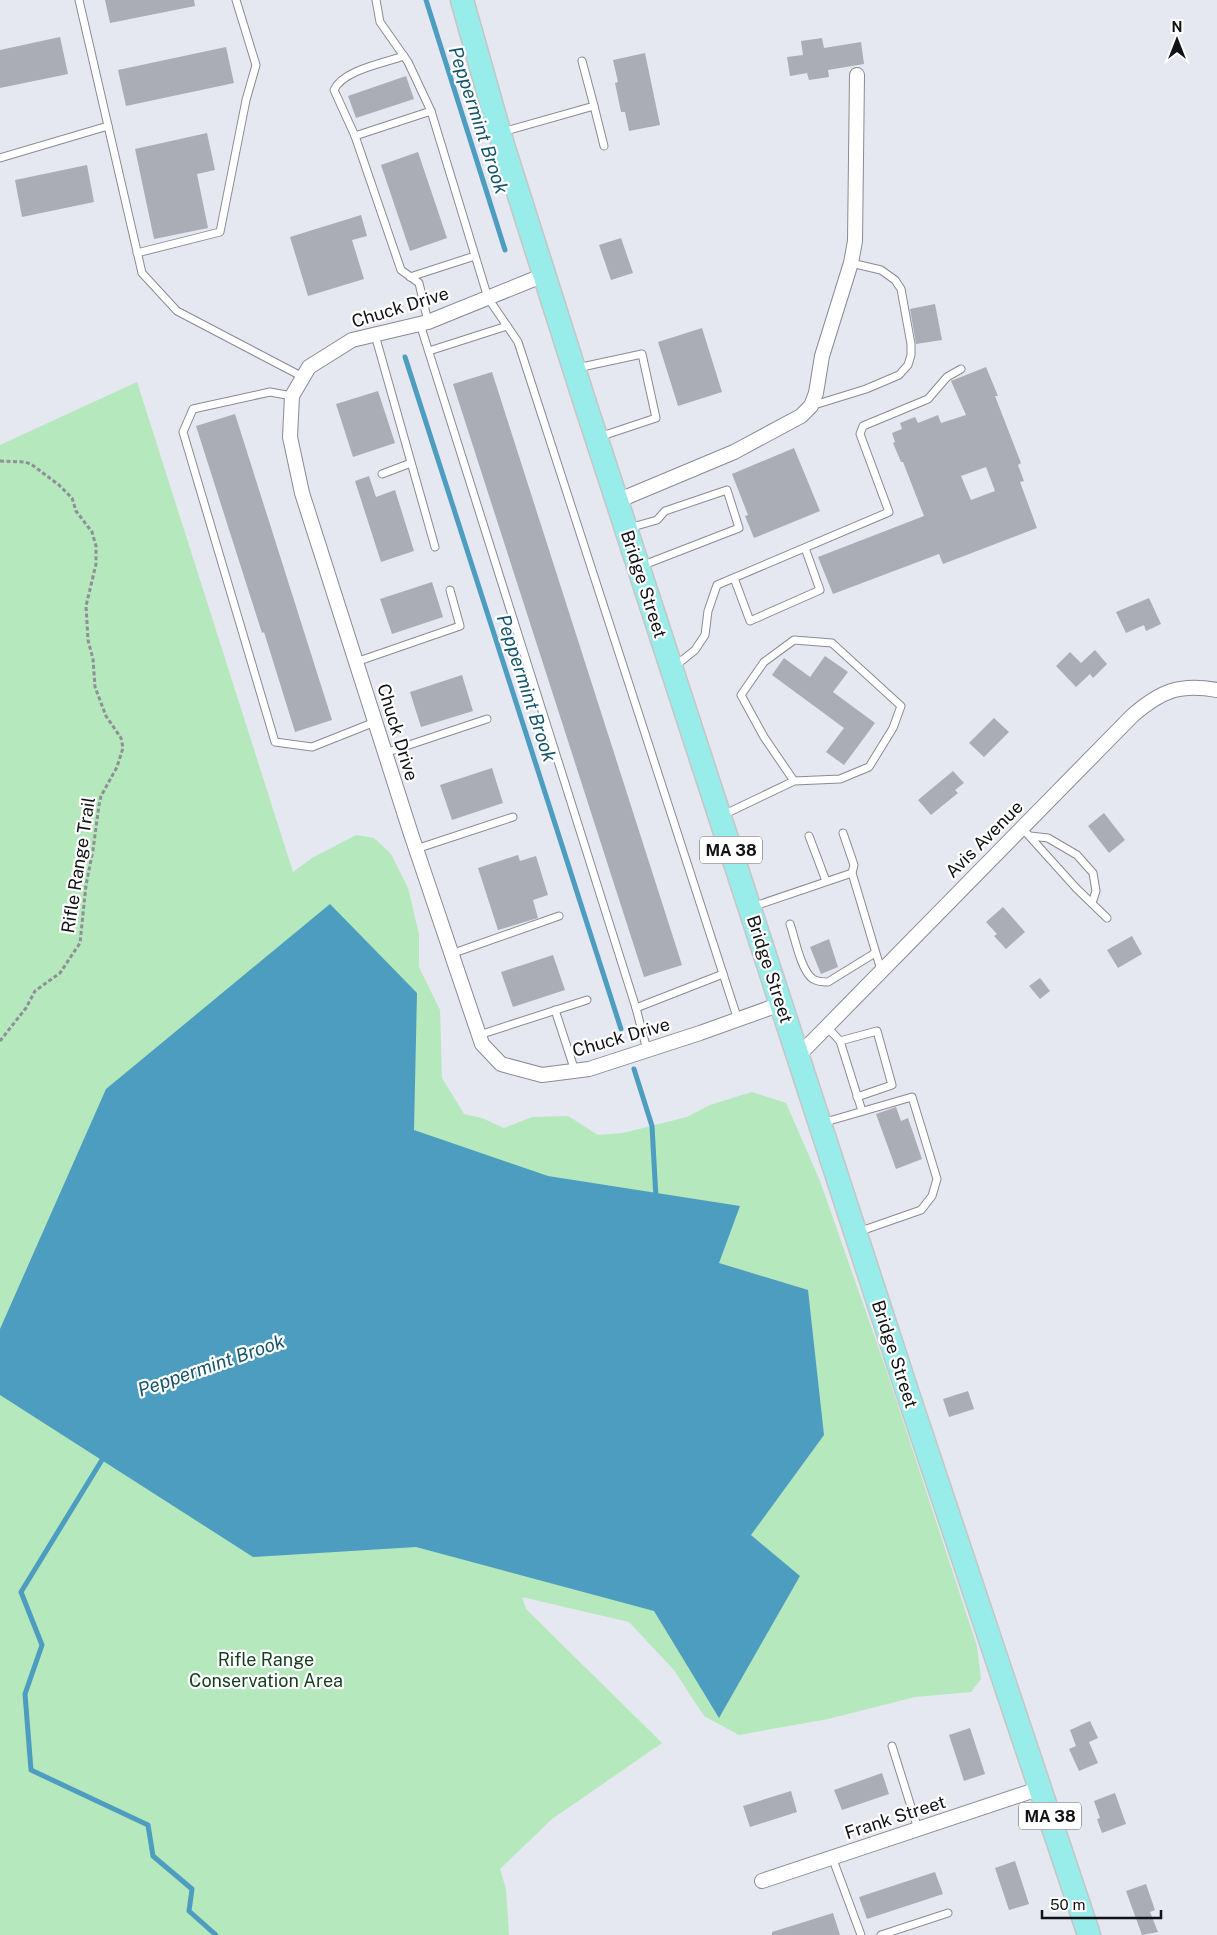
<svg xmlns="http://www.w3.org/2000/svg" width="1217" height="1935" font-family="'Public Sans',sans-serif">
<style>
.green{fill:#b5e8bc}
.water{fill:#4d9dc0}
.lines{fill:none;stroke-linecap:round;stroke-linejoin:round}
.stream{stroke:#4d9dc0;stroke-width:5}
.building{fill:#abadb6;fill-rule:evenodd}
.service-casing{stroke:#8a8b94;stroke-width:9}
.minor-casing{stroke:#8a8b94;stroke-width:16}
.primary-casing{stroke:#c6c6c7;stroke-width:25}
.path{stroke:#8e8f97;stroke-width:3;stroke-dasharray:4 2.5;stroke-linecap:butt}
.service{stroke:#fff;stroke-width:7}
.minor{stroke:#fff;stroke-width:14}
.primary{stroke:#98ece9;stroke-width:22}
.labels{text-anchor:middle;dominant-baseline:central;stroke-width:4.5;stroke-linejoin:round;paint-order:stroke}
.shield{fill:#fff;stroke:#595a5c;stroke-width:1}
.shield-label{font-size:16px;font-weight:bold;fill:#121316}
.street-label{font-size:18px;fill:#121316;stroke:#fff}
.park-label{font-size:18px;fill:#123e1d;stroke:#fff}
.water-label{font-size:19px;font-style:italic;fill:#15556e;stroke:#fff}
</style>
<rect width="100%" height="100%" fill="#e5e7f1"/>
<path class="green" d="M137,382L293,872L312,858L356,835L374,838L391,854L408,888L419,934V967L440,1010L442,1078L464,1114L482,1118L504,1128L532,1117L568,1116L598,1135L623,1133L687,1117L710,1105L752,1092L786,1103L820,1181L886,1369L977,1646L981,1679L971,1692L915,1697L828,1719L739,1735L704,1716L674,1670L629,1622L522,1597L526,1609L662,1743L552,1819L500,1869L506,1889L509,1935H0V445Z"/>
<path class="water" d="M330,904L417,993L414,1130L548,1176L740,1206L719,1263L808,1290L824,1435L751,1535L800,1576L719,1718L654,1611L416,1547L253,1557L0,1395V1329L106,1089Z"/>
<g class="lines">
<g class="stream">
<path d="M426,0L505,250"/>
<path d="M405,357L621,1029"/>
<path d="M634,1069L652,1126L656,1198"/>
<path d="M105,1455L21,1592L42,1645L25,1694L31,1770L148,1825L153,1856L192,1889L189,1911L216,1935"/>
</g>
</g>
<g class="building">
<path d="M105,0H194L195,6L110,23Z"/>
<path d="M60,37L68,74L0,88V50Z"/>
<path d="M822,38L824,48L861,42L864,64L828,70L829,77L809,80L807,73L790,76L787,57L803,55L801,41Z"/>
<path d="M226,47L234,83L126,106L118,70Z"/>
<path d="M645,53L660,125L629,131L625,112H621L615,83L618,82L613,60Z"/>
<path d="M406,76L414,99L356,118L348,96Z"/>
<path d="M207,133L215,170L197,174L208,228L154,239L135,149Z"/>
<path d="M418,152L447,238L410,251L381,165Z"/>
<path d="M87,165L94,202L22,217L15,180Z"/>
<path d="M361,215L367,236L352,240L364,279L308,296L290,237Z"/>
<path d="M621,238L633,273L611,280L599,245Z"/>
<path d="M935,304L942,340L916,344L910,309Z"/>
<path d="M702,328L722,392L678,406L658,342Z"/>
<path d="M986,367L998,396H995L1021,463L1018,465L1024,481L1020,482L1037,528L943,564L939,554L833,594L818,557L924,516L903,462H901L893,443L895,442L892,433L902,429L900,423L915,417L918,423L938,415L941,423L966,415L951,381ZM986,467L995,491L971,500L961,476Z"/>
<path d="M492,372L682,965L644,977L453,384Z"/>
<path d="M378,391L395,443L353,457L336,404Z"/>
<path d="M235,414L332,720L295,732L264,632L262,633L196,426Z"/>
<path d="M794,448L820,511L754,538L745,516L748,515L732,474Z"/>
<path d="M369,476L376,497L395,490L414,551L381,562L355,481Z"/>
<path d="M432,582L443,617L392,634L380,599Z"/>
<path d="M1149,598L1161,624L1146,631L1144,625L1126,633L1116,612Z"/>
<path d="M1095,650L1107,664L1093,678L1090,674L1076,687L1056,666L1070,652L1081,663Z"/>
<path d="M825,656L848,672L833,692L875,723L844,765L826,752L844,728L772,675L784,658L810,677Z"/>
<path d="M462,675L473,711L421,727L410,692Z"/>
<path d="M994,718L1009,732L984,757L969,743Z"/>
<path d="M492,768L503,803L452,820L440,785Z"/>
<path d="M953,771L964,783L955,790L958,793L931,815L918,800Z"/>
<path d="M1104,813L1125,840L1109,853L1088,826Z"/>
<path d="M518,855L520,861L536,856L548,895L533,900L538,918L498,930L478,868Z"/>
<path d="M1003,907L1025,932L1006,949L994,936L997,934L986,922Z"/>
<path d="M1132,936L1142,954L1118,968L1107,950Z"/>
<path d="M829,939L838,967L821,974L810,947Z"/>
<path d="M553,955L565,990L513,1007L501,972Z"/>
<path d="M1040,978L1050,991L1040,999L1029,986Z"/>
<path d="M896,1107L901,1121L908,1118L922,1159L896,1169L876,1114Z"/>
<path d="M968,1391L974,1409L949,1417L943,1399Z"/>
<path d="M1090,1721L1098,1738L1089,1742L1098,1763L1079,1771L1069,1749L1076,1746L1070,1730Z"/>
<path d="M970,1728L985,1774L964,1781L949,1735Z"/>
<path d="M882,1773L889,1794L842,1810L834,1790Z"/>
<path d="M791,1791L797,1812L750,1827L743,1806Z"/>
<path d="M1115,1793L1126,1824L1102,1833L1097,1819L1100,1818L1094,1801Z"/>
<path d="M1015,1861L1029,1904L1009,1910L995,1868Z"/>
<path d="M935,1872L943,1894L867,1919L859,1897Z"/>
<path d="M1146,1884L1155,1910L1150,1912L1158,1932L1142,1935L1126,1891Z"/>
<path d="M833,1913L840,1935H772V1932Z"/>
</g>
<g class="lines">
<defs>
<g id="service">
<path d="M79,0L142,273L177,311L303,377"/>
<path d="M376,0L380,22L408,62L431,111"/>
<path d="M594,106L604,146"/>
<path d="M502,132L594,106L582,61"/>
<path d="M355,136L334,90C343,70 384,63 404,56"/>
<path d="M0,158L108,126"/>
<path d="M137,253L220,232L246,100L256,65L236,0"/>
<path d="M410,277L475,256"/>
<path d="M428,322L419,283L401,270L355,136L431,111L488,298L518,342L738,1020"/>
<path d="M420,324L636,1008L647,1050"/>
<path d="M375,335L435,547"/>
<path d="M429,351L507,326"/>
<path d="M577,368L642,354L656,418L599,437"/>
<path d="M292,396L270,392L193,409L183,432L275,742L312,747L375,722"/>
<path d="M811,406L866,389L899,375L908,365L911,355V344L901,289L895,280L881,270L851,263"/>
<path d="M382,474L411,463"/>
<path d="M629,528L657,520L665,511L727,490L739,528L641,566"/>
<path d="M734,578L750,621L820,590L805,548"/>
<path d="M356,662L460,626L450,590"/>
<path d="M674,667L695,650L705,635L708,611L717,585L889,512L860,434L863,426L928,399L947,377L961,369"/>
<path d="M385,753L487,719"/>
<path d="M723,815L794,781L840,779L869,767L893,728L901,706L832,643L794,640L764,662L741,695L764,737L794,781"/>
<path d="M1022,828L1076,888L1107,918"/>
<path d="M843,833L854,865L852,873"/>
<path d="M809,836L826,881"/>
<path d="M1030,836L1048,838L1077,855L1093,873L1096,891L1092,903"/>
<path d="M416,849L513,817"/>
<path d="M752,907L852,873L881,970"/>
<path d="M790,924C795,938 801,971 813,979C818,982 823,982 828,982L875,953"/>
<path d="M451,954L559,916"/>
<path d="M636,1008L723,974"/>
<path d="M555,1010L575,1071"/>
<path d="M827,1027L840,1041L862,1111"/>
<path d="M479,1035L587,1000"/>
<path d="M840,1041L877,1031L892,1085L857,1097"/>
<path d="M822,1123L912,1097L937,1179L932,1196L921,1210L858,1232"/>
<path d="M892,1746L918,1829"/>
<path d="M832,1857L861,1935"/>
<path d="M881,1935L948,1913"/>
</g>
<g id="minor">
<path d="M544,275L428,322L352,340L309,367L292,396L290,437L302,493L411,834L482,1044L501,1064L542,1075L589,1069L700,1033L781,1004"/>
<path d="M617,501L734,452L801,416L811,406L816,393L822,356L851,263L855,241L857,75"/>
<path d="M798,1056L1133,715C1161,691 1180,683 1217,690"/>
<path d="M762,1881L1041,1788"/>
</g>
<path id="primary" d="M462,0L503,145L585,403L908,1394L1089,1935"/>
</defs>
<use href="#service" class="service-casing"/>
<use href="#minor" class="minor-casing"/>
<use href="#primary" class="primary-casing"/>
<path class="path" d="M0,461L25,462L31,464L59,485L72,498L76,511L92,532L96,546V564L86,606L88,640L93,659L95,687L106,716L121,738L123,748L117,767L101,796L99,805L93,850L86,885L80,943L60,973L35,991L26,1008L0,1041"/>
<use href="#service" class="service"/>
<use href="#minor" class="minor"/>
<use href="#primary" class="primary"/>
</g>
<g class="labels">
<g class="shield">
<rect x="700" y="836.5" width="62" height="27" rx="4"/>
<rect x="1019" y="1802.5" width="62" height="27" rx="4"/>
</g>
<g class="shield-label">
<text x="731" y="850">MA 38</text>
<text x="1050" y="1816">MA 38</text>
</g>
<g class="street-label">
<text transform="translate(400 307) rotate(-17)">Chuck Drive</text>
<text transform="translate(644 584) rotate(72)">Bridge Street</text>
<text transform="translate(398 732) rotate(73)">Chuck Drive</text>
<text transform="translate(984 839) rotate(-45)">Avis Avenue</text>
<text transform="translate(78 865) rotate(-81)">Rifle Range Trail</text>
<text transform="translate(770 969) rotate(72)">Bridge Street</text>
<text transform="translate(621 1037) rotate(-16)">Chuck Drive</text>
<text transform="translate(895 1354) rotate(72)">Bridge Street</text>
<text transform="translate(895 1817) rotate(-18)">Frank Street</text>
</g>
<g class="park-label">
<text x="266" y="1659">Rifle Range<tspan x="266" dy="21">Conservation Area</tspan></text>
</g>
<g class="water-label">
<text transform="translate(479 120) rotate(72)">Peppermint Brook</text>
<text transform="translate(527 688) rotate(72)">Peppermint Brook</text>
<text transform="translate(211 1365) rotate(-19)">Peppermint Brook</text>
</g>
</g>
<g transform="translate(1177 40)" stroke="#ffffff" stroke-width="4" paint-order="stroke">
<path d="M0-4L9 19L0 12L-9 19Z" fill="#121316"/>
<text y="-8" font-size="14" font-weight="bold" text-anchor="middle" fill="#121316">N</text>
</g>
<path d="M1042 1910v8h119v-8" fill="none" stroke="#121316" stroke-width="2.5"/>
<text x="1050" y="1910" font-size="15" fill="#121316" stroke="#ffffff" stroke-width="4" paint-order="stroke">50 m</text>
</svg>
